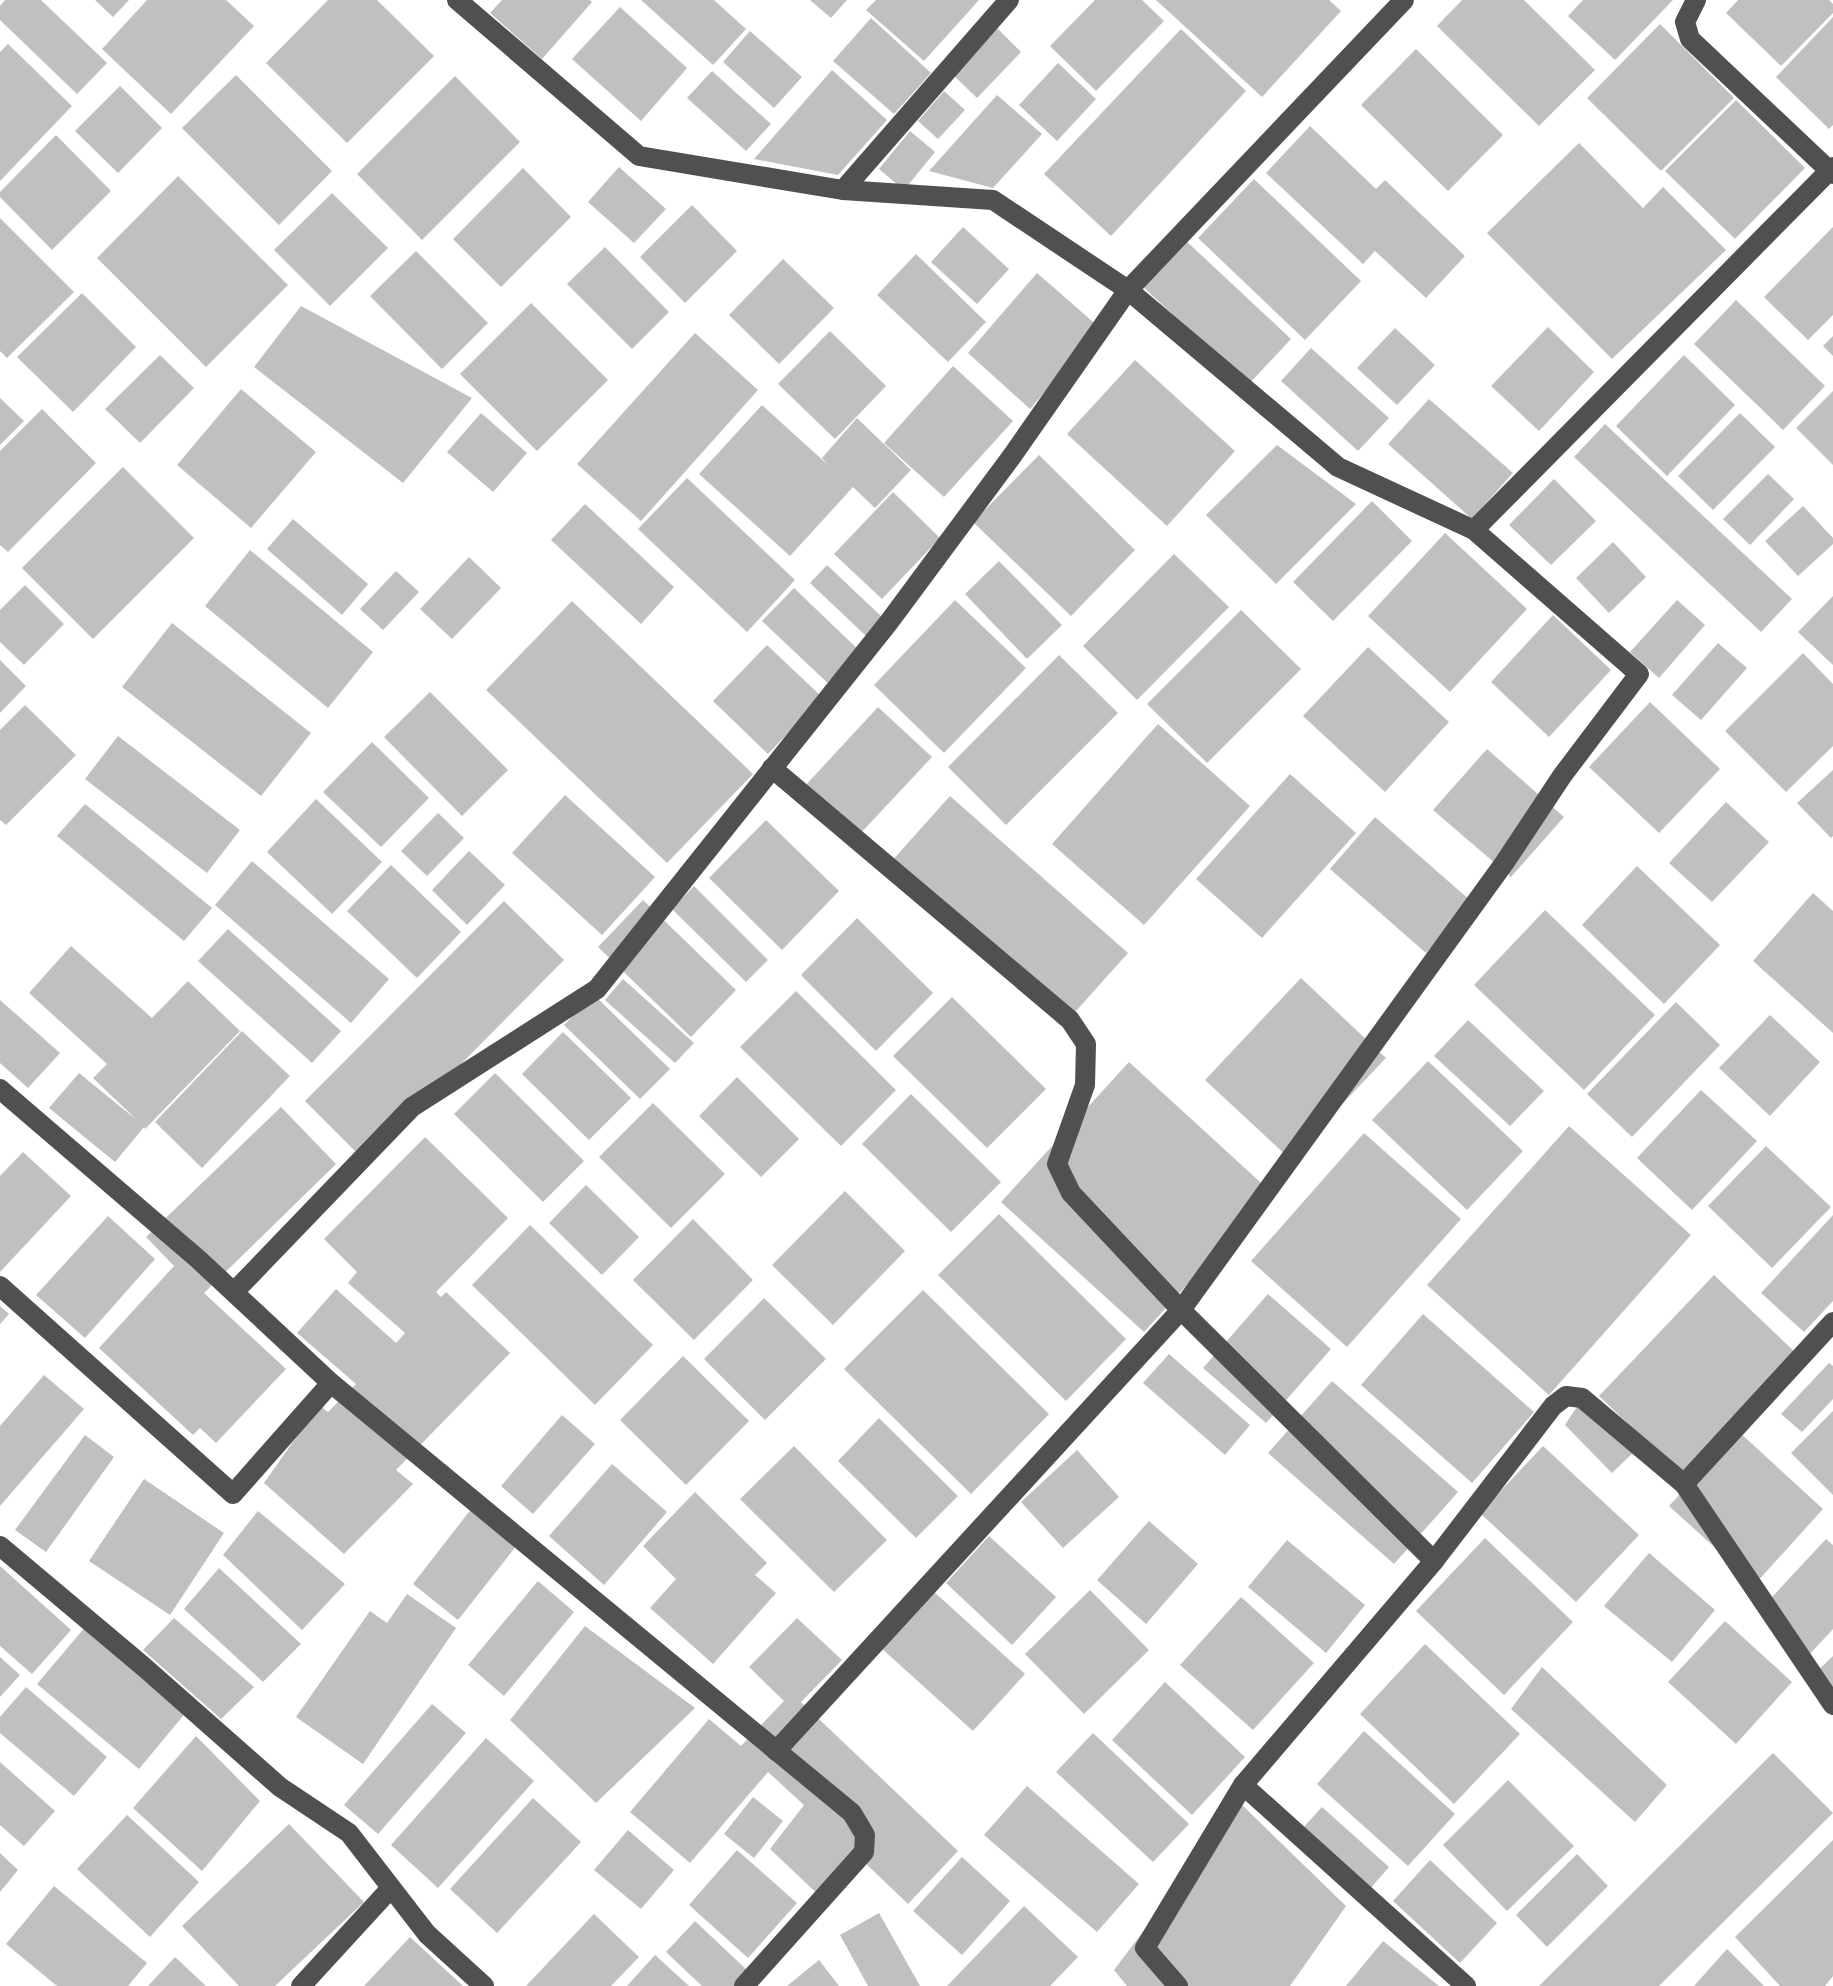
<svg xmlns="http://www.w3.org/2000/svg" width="1833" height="1986" font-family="'Noto Sans',sans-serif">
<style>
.building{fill:#c0c0c0}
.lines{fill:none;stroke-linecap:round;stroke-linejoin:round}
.minor{stroke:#505050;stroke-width:20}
</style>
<rect width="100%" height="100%" fill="#fff"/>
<g class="building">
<path d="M5,0H41L107,63L77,94L0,20V6Z"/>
<path d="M95,0H129L113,17Z"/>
<path d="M147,0H226L254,26L171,114L102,49Z"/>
<path d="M328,0H377L434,56L347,143L266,63Z"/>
<path d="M502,0H590L592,2L542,59L490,13Z"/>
<path d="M641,0H714L746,29L713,65Z"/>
<path d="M810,0H847L831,18Z"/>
<path d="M876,0H979L924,61L866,10Z"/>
<path d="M1095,0H1142L1164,21L1096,91L1050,46Z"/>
<path d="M1156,0H1329L1341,11L1262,97Z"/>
<path d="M1462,0H1524L1595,70L1539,126L1437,26Z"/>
<path d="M1583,0H1673L1615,60L1568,16Z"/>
<path d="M1738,0H1829L1833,4V13L1781,66L1726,13Z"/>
<path d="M620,7L687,68L641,121L572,59Z"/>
<path d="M1833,17V125L1829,129L1776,77Z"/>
<path d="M871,18L931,73L894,114L833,61Z"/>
<path d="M1660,24L1734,98L1661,171L1587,98Z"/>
<path d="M995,26L1021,52L977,98L950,72Z"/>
<path d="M1181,29L1246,91L1111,236L1044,174Z"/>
<path d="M750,31L802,77L774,108L723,62Z"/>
<path d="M8,44L72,106L0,181V52Z"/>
<path d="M1416,49L1503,135L1448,191L1361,105Z"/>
<path d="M1058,63L1096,99L1057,141L1019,105Z"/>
<path d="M832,70L887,120L838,175L754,159Z"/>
<path d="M712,71L771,124L746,151L687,98Z"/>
<path d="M236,75L332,171L279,225L182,128Z"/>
<path d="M455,76L520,142L422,240L357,174Z"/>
<path d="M120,86L162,128L118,173L75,131Z"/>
<path d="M944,91L965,110L938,139L918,121Z"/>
<path d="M997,95L1042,134L993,188L929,171Z"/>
<path d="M1736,100L1805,168L1735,239L1665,171Z"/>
<path d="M1310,126L1376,189L1385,180L1465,256L1426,298L1375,251L1363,264L1266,173Z"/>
<path d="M910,131L935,152L904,190L879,169Z"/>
<path d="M56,135L111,191L52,250L0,197V192Z"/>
<path d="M1579,143L1643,208L1663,187L1726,250L1612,359L1487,233Z"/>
<path d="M619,167L666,209L634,243L588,202Z"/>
<path d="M523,168L571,217L501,287L453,239Z"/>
<path d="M178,176L288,285L206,367L97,258Z"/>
<path d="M1254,179L1361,281L1305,340L1198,238Z"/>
<path d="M332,193L388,248L330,306L274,250Z"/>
<path d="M692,205L737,251L685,303L640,257Z"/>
<path d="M0,218L74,292L7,358L0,351Z"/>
<path d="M963,227L1009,269L977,304L931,262Z"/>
<path d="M1833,227V315L1808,340L1764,297Z"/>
<path d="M1183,238L1291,339L1248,385L1140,284Z"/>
<path d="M605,247L669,312L632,349L567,284Z"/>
<path d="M416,251L488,323L442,369L370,296Z"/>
<path d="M916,254L986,322L948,362L877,295Z"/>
<path d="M783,259L834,308L779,364L729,315Z"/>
<path d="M1037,273L1100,328L1030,409L968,353Z"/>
<path d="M82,293L136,347L73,412L17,357Z"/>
<path d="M1736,300L1825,386L1783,430L1694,344Z"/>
<path d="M531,303L608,380L537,451L460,374Z"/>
<path d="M301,306L472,398L403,483L254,367Z"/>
<path d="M1548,327L1594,372L1539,431L1491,386Z"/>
<path d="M1395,328L1435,365L1397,405L1357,368Z"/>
<path d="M830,331L886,386L835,439L778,384Z"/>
<path d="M695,333L758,390L641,521L577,464Z"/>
<path d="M1833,336V356L1823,346Z"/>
<path d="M1311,348L1389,418L1358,451L1281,381Z"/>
<path d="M160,355L194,388L140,443L105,409Z"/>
<path d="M1684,355L1735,405L1667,476L1616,426Z"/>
<path d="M1135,360L1235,451L1167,526L1067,434Z"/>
<path d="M953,366L1013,421L944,497L884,443Z"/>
<path d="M241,389L316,452L251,528L177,465Z"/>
<path d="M1833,391V465L1796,428Z"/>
<path d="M0,398L24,421L0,445Z"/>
<path d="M1429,399L1513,473L1472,519L1388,444Z"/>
<path d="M762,405L828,465L822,458L857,418L911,470L875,508L853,487L790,556L699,474Z"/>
<path d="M42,409L96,463L8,552L0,545V451Z"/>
<path d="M481,413L527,453L493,492L447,452Z"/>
<path d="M1740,413L1775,447L1713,510L1678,476Z"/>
<path d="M1605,424L1792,599L1761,632L1574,457Z"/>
<path d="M1277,445L1356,504L1276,584L1206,515Z"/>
<path d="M1039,455L1135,550L1071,616L973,522Z"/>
<path d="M123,467L194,538L93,639L22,568Z"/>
<path d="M1768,474L1794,499L1750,545L1723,519Z"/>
<path d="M687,478L795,580L747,632L638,529Z"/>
<path d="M1554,479L1596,521L1551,565L1509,525Z"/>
<path d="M893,492L940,538L882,599L834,554Z"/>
<path d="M1372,501L1412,541L1333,621L1293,582Z"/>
<path d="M585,504L674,587L641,624L551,540Z"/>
<path d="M1803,506L1833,538V544L1798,576L1765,541Z"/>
<path d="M293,519L368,584L342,615L267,549Z"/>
<path d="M1445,533L1527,609L1450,692L1368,616Z"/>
<path d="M1613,542L1646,577L1609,613L1576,578Z"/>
<path d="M250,550L373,652L328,708L205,606Z"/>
<path d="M1174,554L1229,607L1137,700L1083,646Z"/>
<path d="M469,557L501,588L452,639L420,609Z"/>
<path d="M999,561L1062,625L1027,659L965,594Z"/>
<path d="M827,565L883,618L866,636L810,583Z"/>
<path d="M396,571L419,592L383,630L360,609Z"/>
<path d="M25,585L64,624L24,665L0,642V610Z"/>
<path d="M794,588L866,657L835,690L762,621Z"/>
<path d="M1833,596V665L1798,632Z"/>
<path d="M955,600L1026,668L944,753L874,685Z"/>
<path d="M1677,600L1705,625L1659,678L1630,652Z"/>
<path d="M572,601L753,774L667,863L486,690Z"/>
<path d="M1241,610L1301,669L1207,763L1147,704Z"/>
<path d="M1553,615L1611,670L1549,737L1491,682Z"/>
<path d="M172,623L311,733L261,796L122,687Z"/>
<path d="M1718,643L1747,668L1701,720L1672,695Z"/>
<path d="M767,645L822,697L768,754L713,701Z"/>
<path d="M1368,647L1449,722L1385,792L1303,716Z"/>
<path d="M1803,653L1833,684V746L1786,792L1725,731Z"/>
<path d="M1059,655L1118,713L1006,825L948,767Z"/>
<path d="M0,660L26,686L0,713Z"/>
<path d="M430,692L508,770L462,816L384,737Z"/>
<path d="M1650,702L1720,769L1659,833L1589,767Z"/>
<path d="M25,705L76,755L6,825L0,820V730Z"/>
<path d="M878,707L932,757L857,837L804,787Z"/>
<path d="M1158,724L1250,806L1144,925L1052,844Z"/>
<path d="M118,736L240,830L207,873L85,779Z"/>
<path d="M372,742L429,798L381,847L323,792Z"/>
<path d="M1487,749L1564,817L1511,877L1433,810Z"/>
<path d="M1833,770V836L1831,838L1797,803Z"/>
<path d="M1290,774L1356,833L1262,938L1196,879Z"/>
<path d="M565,795L655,877L602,935L512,853Z"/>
<path d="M950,796L1128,953L1068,1020L890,863Z"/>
<path d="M316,799L382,862L332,914L267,852Z"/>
<path d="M1726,802L1769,842L1712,902L1669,863Z"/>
<path d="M85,804L212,908L184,941L57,836Z"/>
<path d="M438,813L464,838L427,876L401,851Z"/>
<path d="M1375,817L1472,902L1426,953L1330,869Z"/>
<path d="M766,820L839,891L782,950L709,878Z"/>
<path d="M469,851L505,885L467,925L432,890Z"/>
<path d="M252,861L389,979L351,1023L215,905Z"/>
<path d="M391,865L461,932L417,978L347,911Z"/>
<path d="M1637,866L1720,945L1664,1004L1582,925Z"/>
<path d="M694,886L768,960L746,982L672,909Z"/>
<path d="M1813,893L1833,911V1033L1753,961Z"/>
<path d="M643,900L736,990L691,1037L598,947Z"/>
<path d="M504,901L564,960L365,1161L305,1101Z"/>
<path d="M1545,910L1655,1015L1584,1090L1474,985Z"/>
<path d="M857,918L933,993L876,1051L801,975Z"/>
<path d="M228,929L341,1031L312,1063L198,961Z"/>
<path d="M71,946L152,1018L188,981L240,1031L145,1129L144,1127L115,1162L49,1108L79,1073L138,1121L93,1078L107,1064L29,993Z"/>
<path d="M1301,978L1386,1058L1290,1159L1205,1080Z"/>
<path d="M623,979L694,1043L675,1063L605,1000Z"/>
<path d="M796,991L896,1090L841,1146L740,1047Z"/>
<path d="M594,995L670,1069L640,1099L564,1025Z"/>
<path d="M952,997L1046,1089L987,1148L893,1056Z"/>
<path d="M0,1000L60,1053L28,1088L0,1063Z"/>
<path d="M1676,1002L1720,1045L1632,1137L1587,1094Z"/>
<path d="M1770,1015L1820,1062L1770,1116L1719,1068Z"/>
<path d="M1468,1020L1544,1091L1510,1126L1434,1056Z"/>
<path d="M242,1031L290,1076L202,1168L155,1122Z"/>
<path d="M563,1032L631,1098L589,1140L522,1074Z"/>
<path d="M1428,1061L1523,1151L1467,1210L1372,1120Z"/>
<path d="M1129,1062L1271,1192L1144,1332L1001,1202Z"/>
<path d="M495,1073L584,1161L543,1202L454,1114Z"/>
<path d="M737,1077L799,1139L761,1177L699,1116Z"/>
<path d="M1701,1090L1757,1141L1692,1210L1637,1158Z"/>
<path d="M911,1094L1001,1182L951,1232L862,1144Z"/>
<path d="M653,1103L725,1174L671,1228L599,1157Z"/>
<path d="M281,1107L336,1164L204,1293L286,1369L216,1443L200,1428L193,1435L99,1348L174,1266L146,1237Z"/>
<path d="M1569,1126L1691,1235L1549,1395L1427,1285Z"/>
<path d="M1364,1133L1461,1219L1347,1347L1251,1261Z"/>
<path d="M425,1137L508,1218L436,1292L441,1297L446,1292L510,1353L396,1470L413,1484L344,1554L264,1483L319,1405L328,1412L356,1384L297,1333L336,1289L396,1343L405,1333L348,1283L357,1272L324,1239Z"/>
<path d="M1766,1146L1831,1207L1772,1268L1708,1206Z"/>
<path d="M23,1152L71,1196L0,1272V1176Z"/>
<path d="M586,1185L639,1237L602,1275L549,1223Z"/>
<path d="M845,1191L905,1251L833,1325L772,1265Z"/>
<path d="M999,1214L1126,1339L1066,1401L938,1275Z"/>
<path d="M1833,1215V1301L1804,1332L1761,1293Z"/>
<path d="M108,1216L155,1259L85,1338L36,1295Z"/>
<path d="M693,1219L753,1280L694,1340L633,1280Z"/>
<path d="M530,1225L653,1345L595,1405L472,1285Z"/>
<path d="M1714,1275L1797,1354L1682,1475L1599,1396Z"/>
<path d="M923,1290L1049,1414L971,1494L844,1369Z"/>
<path d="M1268,1294L1331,1349L1266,1423L1203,1368Z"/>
<path d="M764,1298L826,1359L765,1420L704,1359Z"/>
<path d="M0,1306L9,1314L0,1324Z"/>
<path d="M1423,1314L1534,1412L1472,1483L1361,1385Z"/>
<path d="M1169,1354L1250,1425L1225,1455L1143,1383Z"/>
<path d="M683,1356L749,1421L686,1485L620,1420Z"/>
<path d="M1829,1363L1833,1366V1399L1802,1432L1781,1414Z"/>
<path d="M44,1375L84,1409L0,1506V1426Z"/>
<path d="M1332,1381L1458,1492L1394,1564L1268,1453Z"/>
<path d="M1584,1396L1637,1449L1612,1473L1565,1425Z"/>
<path d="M1833,1411V1495L1791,1453Z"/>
<path d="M562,1415L595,1444L533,1514L501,1486Z"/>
<path d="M879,1418L958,1496L916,1538L838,1461Z"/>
<path d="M1738,1431L1823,1509L1755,1584L1669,1506Z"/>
<path d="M85,1435L114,1457L46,1552L15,1530Z"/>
<path d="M794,1446L887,1540L834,1592L740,1499Z"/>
<path d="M1543,1446L1639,1535L1576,1602L1480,1513Z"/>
<path d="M1077,1450L1119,1497L1063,1548L1021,1502Z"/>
<path d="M612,1464L667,1512L604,1585L549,1536Z"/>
<path d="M144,1479L224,1533L170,1615L89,1561Z"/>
<path d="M695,1492L767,1563L755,1575L776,1593L713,1664L650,1608L676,1579L643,1546Z"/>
<path d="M472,1508L517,1545L458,1620L413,1584Z"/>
<path d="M258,1511L345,1584L302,1630L223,1555Z"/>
<path d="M1149,1521L1198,1564L1146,1624L1097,1580Z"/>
<path d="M989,1536L1056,1597L1012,1645L946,1583Z"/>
<path d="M1485,1538L1573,1622L1504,1695L1416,1611Z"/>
<path d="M1826,1539L1833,1545V1629L1808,1656L1759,1611Z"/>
<path d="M1287,1540L1365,1605L1326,1653L1248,1587Z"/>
<path d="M1649,1553L1715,1610L1672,1662L1604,1606Z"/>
<path d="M0,1566L71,1630L32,1674L0,1646Z"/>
<path d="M219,1568L301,1644L263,1682L184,1609Z"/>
<path d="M538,1581L574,1612L504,1696L468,1665Z"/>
<path d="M932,1590L1025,1674L973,1731L880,1647Z"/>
<path d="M1090,1590L1149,1650L1084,1714L1025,1654Z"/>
<path d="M407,1594L456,1628L363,1764L296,1717L370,1611L387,1623Z"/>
<path d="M1241,1597L1314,1663L1253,1730L1180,1665Z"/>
<path d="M174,1618L254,1687L221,1719L143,1650Z"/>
<path d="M797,1618L842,1660L801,1702L958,1851L908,1904L861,1859L826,1902L770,1849L804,1805L768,1772L690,1863L630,1812L709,1719L741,1746L784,1701L749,1667Z"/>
<path d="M1725,1621L1792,1682L1736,1744L1668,1682Z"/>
<path d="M86,1626L187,1711L139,1769L37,1684Z"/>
<path d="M585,1626L695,1708L596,1803L510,1720Z"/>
<path d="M1425,1644L1520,1734L1454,1804L1360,1714Z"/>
<path d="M1833,1656V1700L1811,1677Z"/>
<path d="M0,1657L20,1675L0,1697Z"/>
<path d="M1542,1667L1667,1785L1635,1822L1511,1709Z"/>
<path d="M1165,1682L1245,1757L1192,1815L1112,1740Z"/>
<path d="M26,1687L107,1757L74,1796L0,1733V1717Z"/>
<path d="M432,1704L466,1733L378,1834L344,1805Z"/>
<path d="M1364,1731L1455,1814L1408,1866L1317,1784Z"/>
<path d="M1093,1733L1189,1824L1153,1862L1056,1772Z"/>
<path d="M196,1736L260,1801L202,1871L133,1808Z"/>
<path d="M486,1738L534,1781L438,1888L391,1845Z"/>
<path d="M1773,1753L1833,1813L1659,1986H1539Z"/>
<path d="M0,1762L55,1811L24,1846L0,1825Z"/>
<path d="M1508,1780L1574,1846L1507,1911L1443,1845Z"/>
<path d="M1027,1786L1139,1884L1097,1932L984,1835Z"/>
<path d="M753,1797L783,1821L754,1858L724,1834Z"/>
<path d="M533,1798L581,1842L497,1933L450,1889Z"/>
<path d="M1240,1803L1346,1906L1290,1986H1127L1114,1970Z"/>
<path d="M1322,1807L1389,1867L1369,1890L1302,1829Z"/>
<path d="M127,1815L199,1882L150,1937L77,1869Z"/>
<path d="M289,1824L364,1902L275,1986H239L182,1926Z"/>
<path d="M628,1830L674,1870L641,1909L594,1870Z"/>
<path d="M1833,1840V1976L1825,1986H1780L1735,1937Z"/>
<path d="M737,1850L797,1903L748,1958L689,1905Z"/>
<path d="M0,1853L18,1870L0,1892Z"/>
<path d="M1577,1854L1608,1886L1547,1947L1516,1915Z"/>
<path d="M962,1857L1010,1901L962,1955L913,1911Z"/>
<path d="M1430,1860L1497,1923L1460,1963L1393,1901Z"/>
<path d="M54,1886L147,1963L128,1986H57L6,1944Z"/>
<path d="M1024,1906L1078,1957L1050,1986H947Z"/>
<path d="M879,1913L920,1986H868L840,1935Z"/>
<path d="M594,1914L639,1957L611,1986H526Z"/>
<path d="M695,1921L749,1972L735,1986H702L666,1952Z"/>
<path d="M410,1937L463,1986H364Z"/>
<path d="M1383,1941L1439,1986H1346Z"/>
<path d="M1727,1949L1764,1986H1694Z"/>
<path d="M655,1955L689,1986H627Z"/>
<path d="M175,1957L206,1986H148Z"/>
<path d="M819,1960L839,1986H787Z"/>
</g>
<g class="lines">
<g class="minor">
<path d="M457,0L639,156L843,190L993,200L1128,290L1338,467L1474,530L1639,674L1562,776L1505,862L1181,1310L776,1751"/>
<path d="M1696,0L1685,22L1690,39L1833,174"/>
<path d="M843,190L1009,0"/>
<path d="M1474,530L1833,167"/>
<path d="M772,768L1070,1020L1086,1044L1085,1085L1057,1164L1071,1193L1181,1310L1434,1561"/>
<path d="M0,1089L198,1259L331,1383L852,1813L865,1835L864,1852L744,1986"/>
<path d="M0,1286L233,1494L331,1383"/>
<path d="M234,1292L412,1107L597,989L889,622L1012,456L1128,290L1404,0"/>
<path d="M1684,1484L1833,1322"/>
<path d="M0,1546L144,1667L280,1787L349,1833L427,1934L484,1986"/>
<path d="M1243,1785L1466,1986"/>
<path d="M301,1986L391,1888"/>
<path d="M1178,1986L1145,1948L1243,1785L1434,1561L1553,1406L1566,1396L1582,1398L1684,1484L1833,1705"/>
</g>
</g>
</svg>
